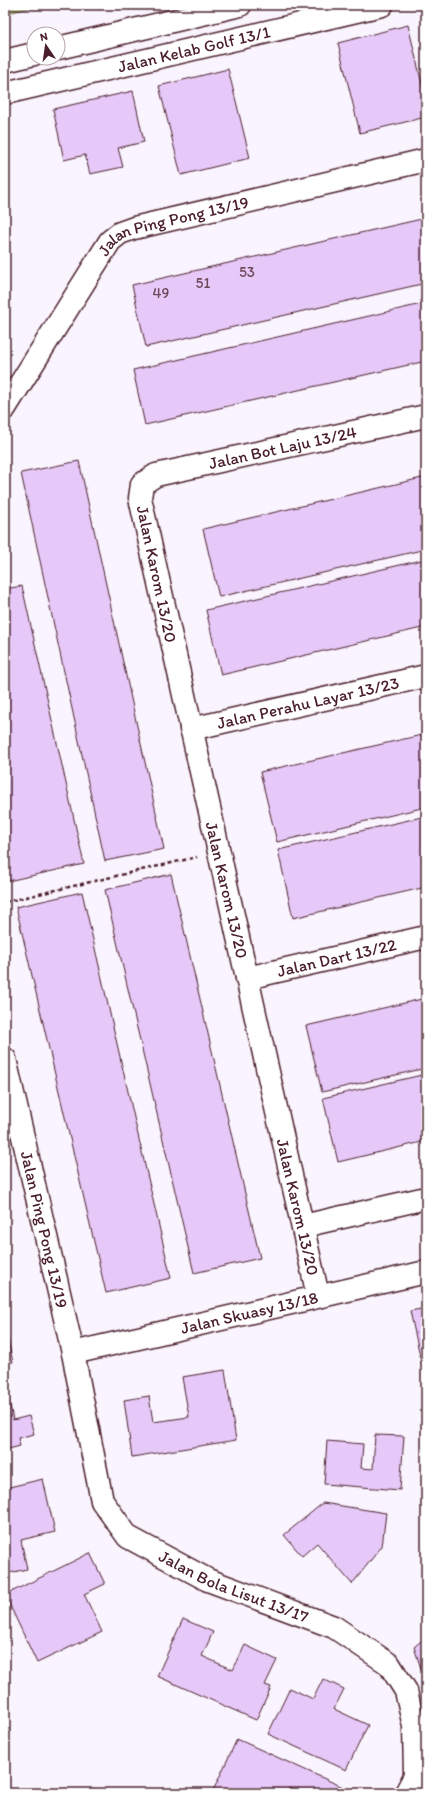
<svg xmlns="http://www.w3.org/2000/svg" width="431" height="1798" font-family="Itim,sans-serif">
<style>
.green{fill:#c7e49c;stroke:#888264}
.building{fill:#e6c9f8;stroke:#4a1f2b}
.lines{fill:none;stroke-linecap:round;stroke-linejoin:round}
.minor-casing{stroke:#4a1f2b;stroke-width:25}
.path{stroke:#4a1f2b;stroke-width:2.5;stroke-dasharray:4 3;stroke-linecap:butt}
.minor{stroke:#fff;stroke-width:22}
.labels{text-anchor:middle;dominant-baseline:central;stroke-width:3.5;stroke-linejoin:round;paint-order:stroke}
.number-label{font-size:15px;fill:#714a5e}
.street-label{font-size:17px;fill:#4a1f2b;stroke:#fff}
</style>
<rect width="100%" height="100%" fill="#faf4fe"/>
<filter id="ink" filterUnits="userSpaceOnUse"><feTurbulence type="fractalNoise" baseFrequency=".025" numOctaves="2"/><feDisplacementMap in="SourceGraphic" scale="8" xChannelSelector="R" yChannelSelector="G"/><feConvolveMatrix kernelMatrix="1 2 1 2 8 2 1 2 1" color-interpolation-filters="sRGB"/></filter>
<g filter="url(#ink)">
<path class="green" d="M5,5H41L5,14Z"/>
<g class="building">
<path d="M408,25L426,101V117L360,133L338,43Z"/>
<path d="M228,69L250,158L181,175L159,86Z"/>
<path d="M133,91L144,142L118,148L123,167L90,174L85,155L64,160L53,109Z"/>
<path d="M426,218V283L146,347L132,285Z"/>
<path d="M426,303V361L145,425L133,370Z"/>
<path d="M79,461L164,849L105,861L21,473Z"/>
<path d="M426,477V549L219,597L203,529Z"/>
<path d="M426,559V627L221,675L206,610Z"/>
<path d="M22,586L84,864L8,881L5,868V589Z"/>
<path d="M426,734V807L277,842L260,772Z"/>
<path d="M426,816V887L293,918L278,850Z"/>
<path d="M171,874L260,1258L194,1273L105,890Z"/>
<path d="M82,892L171,1278L106,1293L16,907Z"/>
<path d="M426,998V1068L322,1092L306,1026Z"/>
<path d="M426,1074V1141L338,1162L323,1098Z"/>
<path d="M426,1308V1383L410,1311Z"/>
<path d="M5,1327L13,1362L5,1363Z"/>
<path d="M225,1370L236,1440L132,1457L124,1400L149,1396L153,1422L189,1417L182,1377Z"/>
<path d="M9,1400L13,1420L29,1416L34,1434L18,1438L20,1446L5,1450V1401Z"/>
<path d="M375,1435L404,1436L400,1490L324,1484L327,1441L363,1444L361,1468L373,1469Z"/>
<path d="M43,1479L55,1532L21,1540L27,1569L5,1574V1488Z"/>
<path d="M323,1503L386,1513L382,1546L352,1584L317,1543L302,1556L284,1535Z"/>
<path d="M90,1553L105,1584L84,1594L102,1632L37,1663L5,1595Z"/>
<path d="M183,1619L213,1632L202,1656L233,1670L245,1645L277,1660L265,1685L271,1687L256,1720L157,1676Z"/>
<path d="M426,1637V1684L414,1647Z"/>
<path d="M323,1679L344,1689L334,1709L368,1725L346,1770L268,1734L290,1688L313,1699Z"/>
<path d="M237,1739L345,1788L342,1793H301L289,1788L286,1793H212Z"/>
</g>
<g class="lines">
<defs>
<g id="minor">
<path d="M58,48L240,5"/>
<path d="M5,61L34,54"/>
<path id="s1" d="M5,93L382,5"/>
<path id="s2" d="M5,408L110,241L120,233L134,228L426,160"/>
<path id="s3" d="M191,729L426,676"/>
<path id="s4" d="M247,978L426,937"/>
<path id="s5" d="M5,1059L73,1353L102,1501L128,1537L208,1580L334,1627L389,1664L406,1691L414,1726L415,1776L406,1793"/>
<path d="M303,1226L426,1198"/>
<path id="s6" d="M318,1296L140,498L142,484L156,475L426,416"/>
<path id="s7" d="M73,1353L426,1272"/>
</g>
</defs>
<use href="#minor" class="minor-casing"/>
<path class="path" d="M5,902L197,857"/>
<use href="#minor" class="minor"/>
</g>
</g>
<g class="labels">
<g class="number-label">
<text x="247" y="272">53</text>
<text x="203" y="283">51</text>
<text x="161" y="293">49</text>
</g>
<g class="street-label">
<text stroke="none"><textPath href="#s1" startOffset="194">Jalan Kelab Golf 13/1</textPath></text>
<text stroke="none"><textPath href="#s2" startOffset="262">Jalan Ping Pong 13/19</textPath></text>
<text stroke="none"><textPath href="#s6" startOffset="978">Jalan Bot Laju 13/24</textPath></text>
<text transform="translate(157 574) rotate(78)">Jalan Karom 13/20</text>
<text stroke="none"><textPath href="#s3" startOffset="120">Jalan Perahu Layar 13/23</textPath></text>
<text transform="translate(227 890) rotate(77)">Jalan Karom 13/20</text>
<text stroke="none"><textPath href="#s4" startOffset="92">Jalan Dart 13/22</textPath></text>
<text transform="translate(298 1207) rotate(77)">Jalan Karom 13/20</text>
<text stroke="none"><textPath href="#s5" startOffset="175">Jalan Ping Pong 13/19</textPath></text>
<text stroke="none"><textPath href="#s7" startOffset="181">Jalan Skuasy 13/18</textPath></text>
<text stroke="none"><textPath href="#s5" startOffset="614">Jalan Bola Lisut 13/17</textPath></text>
</g>
</g>
<rect width="431" height="1798" fill="none" stroke="#fff" stroke-width="20"/>
<rect x="10" y="10" width="411" height="1778" fill="none" stroke="#4a1f2b" stroke-width="1.5" filter="url(#ink)"/>
<g transform="translate(46 46) rotate(347)"><circle r="19" fill="#ffffff" stroke="#b7a5aa"/>
<path d="M0-3L7 15L0 10L-7 15Z" fill="#4a1f2b"/>
<text y="-6" font-size="11" font-weight="bold" text-anchor="middle" fill="#4a1f2b">N</text>
</g>
</svg>
